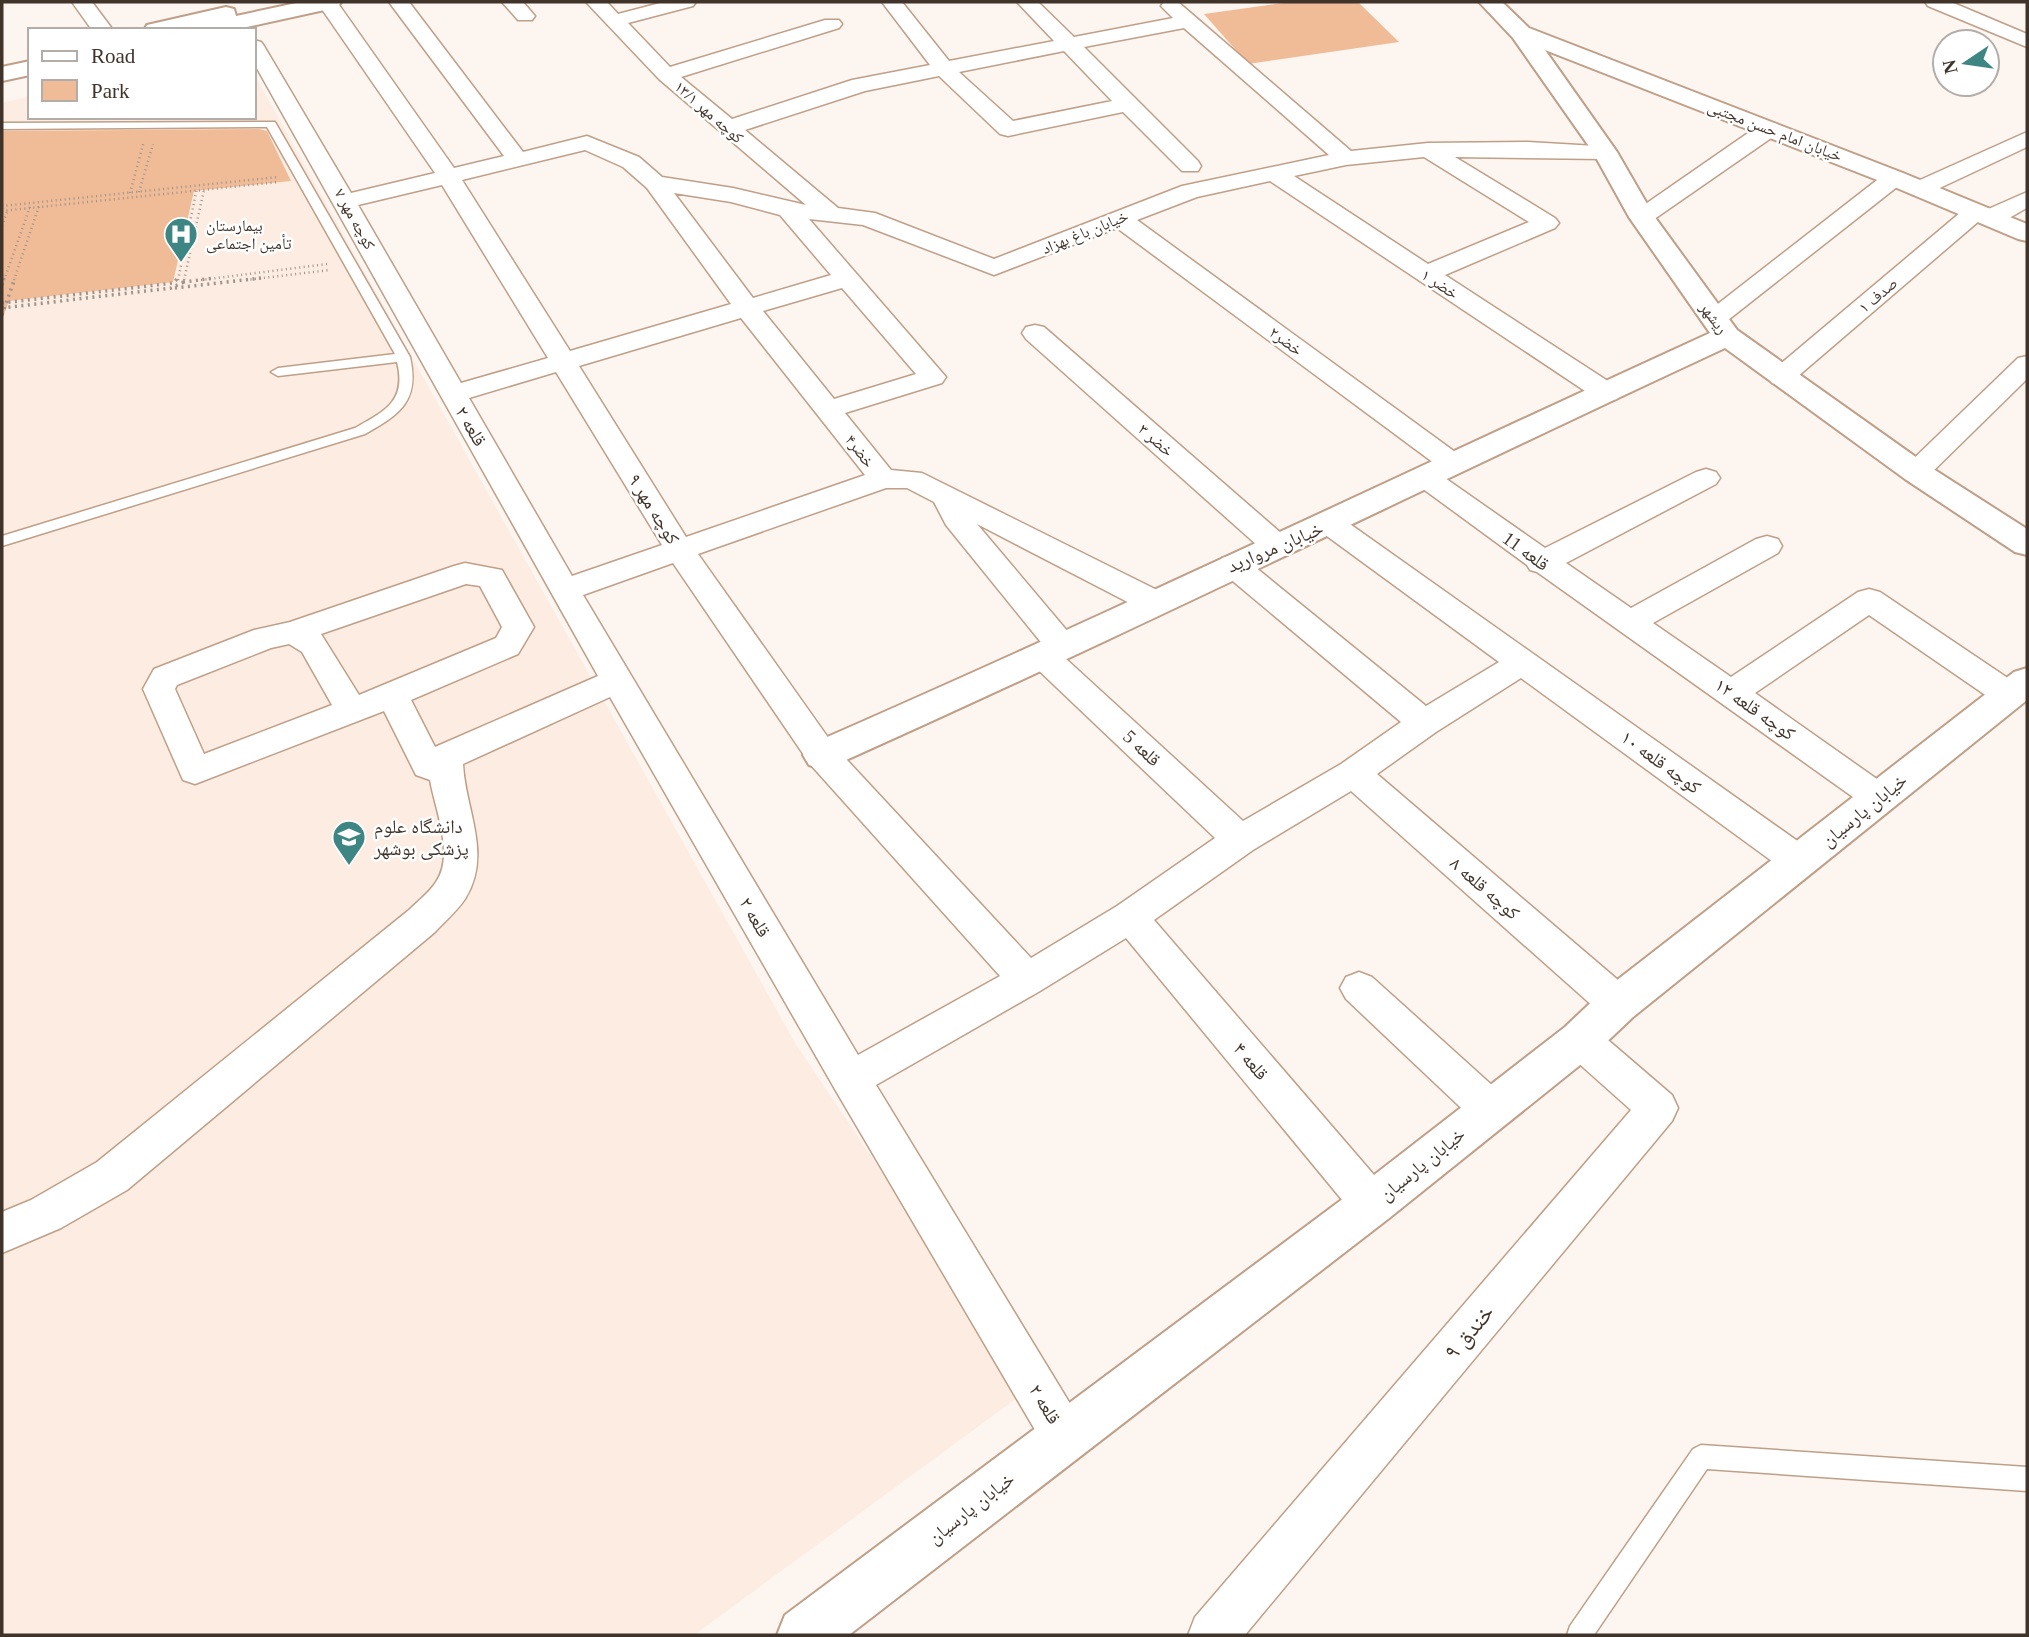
<svg xmlns="http://www.w3.org/2000/svg" width="2029" height="1637" font-family="'Times New Roman','Noto Naskh Arabic',serif">
<style>
.built{fill:#fdece1}
.green{fill:#f0bc97}
.lines{fill:none;stroke-linecap:round;stroke-linejoin:round}
.lane-casing{stroke:#bf9f88;stroke-width:3}
.street-casing{stroke:#bf9f88;stroke-width:3}
.secondary-casing{stroke:#bf9f88;stroke-width:4}
.path-far1{stroke:#9e948d;stroke-width:2.5;stroke-dasharray:1 3.5;stroke-linecap:butt}
.path{stroke:#9e948d;stroke-width:3.5;stroke-dasharray:2 4.5;stroke-linecap:butt}
.lane{fill:#fff;fill-rule:evenodd}
.street{fill:#fff;fill-rule:evenodd}
.secondary{fill:#fff;fill-rule:evenodd}
.labels{text-anchor:middle;dominant-baseline:central;stroke-width:5;stroke-linejoin:round;paint-order:stroke}
.far-street-label{font-size:16px;fill:#40332a;stroke:#fff}
.far-poi-label{font-size:16px;fill:#40332a;stroke:#fff;text-anchor:start}
.street-label{font-size:19px;fill:#40332a;stroke:#fff}
.poi-label{font-size:19px;fill:#40332a;stroke:#fff;text-anchor:start}
.near-street-label{font-size:23px;fill:#40332a;stroke:#fff}
</style>
<rect width="100%" height="100%" fill="#fcf5f0"/>
<path class="built" d="M254,74L795,1043L1028,1390L694,1635H2V103L30,96V117H254Z"/>
<g class="green">
<path d="M1290,2H1358L1399,42L1248,64L1204,14Z"/>
<path d="M259,129L267,131L291,181L194,191L173,282L9,301L2,320V131Z"/>
</g>
<g class="lines">
<defs>
<g id="lane">
<path d="M275,122L410,357C420,401 400,414 365,434L2,546V536L355,428C385,411 407,401 397,362L278,376L271,372L278,368L395,354L267,127L2,129V123Z"/>
<path d="M1701,1445L2027,1467V1491L1707,1469L1594,1635H1567L1570,1626L1693,1449Z"/>
</g>
<g id="street">
<path d="M72,2H92L113,30H92Z"/>
<path d="M317,2H337L454,168L504,156L389,2H409L523,152L587,136L639,157L662,177L733,188L806,205L659,79L586,2H607L618,14L664,2H696L693,6L628,23L670,67L825,20H839L842,24L839,28L681,77L732,119L852,80L930,65L882,2H902L949,61L1054,41L1017,2H1038L1074,37L1173,18L1161,6L1164,2H1178L1351,151L1428,143L1528,142L1613,147L1616,152L1613,157L1605,159L1455,157L1555,218L1559,223L1555,228L1445,275L1617,387L1621,393L1617,399L1607,401L1597,399L1270,181L1197,197L1137,220L1462,457L1466,463L1462,469L1452,472L1442,469L1117,228L994,275L863,225L809,219L946,377L942,383L845,413L891,470L922,473L1165,594L1169,602L1165,610L1154,613L1143,610L977,524L1074,639L1079,647L1074,655L1065,658L1243,821L1341,764L1401,722L1222,572L1218,565L1222,558L1233,555L1244,558L1426,706L1499,662L1320,531L1315,524L1320,517L1330,514L1340,517L1813,852L1818,862L1813,872L1800,876L1787,872L1521,678L1436,732L1377,774L1632,992L1637,1004L1632,1016L1618,1020L1604,1016L1351,791L1253,850L1154,920L1387,1190L1393,1204L1387,1218L1372,1224L1357,1218L1126,938L1040,991L876,1085L1080,1420L1087,1436L1080,1452L1064,1459L1048,1452L836,1091L610,697L463,764C465,810 493,854 465,899C457,911 445,921 435,932L127,1190L61,1228L2,1253V1212L31,1200L97,1162L409,910C418,901 429,893 436,882C455,855 435,809 430,780L416,775L384,711L195,784L183,780L143,689L154,669L254,630L290,622L454,566L465,563L502,570L534,627L518,654L411,700L435,747L598,676L254,63V40L261,42L264,46L351,193L435,173ZM1184,28L1329,155L1182,186L994,259L875,213L838,208L745,130L865,91L939,76L1000,134L1008,136L1123,112L1182,171H1198L1201,166L1198,161L1084,47ZM1064,51L1112,101L1013,121L959,72ZM585,150L623,167L647,188L731,304L570,351L462,180ZM1424,157L1529,222L1428,264L1294,176L1346,165ZM442,185L548,358L461,383L358,205ZM674,193L731,202L780,215L831,275L753,298ZM842,288L916,374L834,399L763,311ZM741,318L865,475L686,537L579,366ZM556,372L662,545L572,576L469,398ZM886,488H907L934,502L946,525L1044,646L1033,649L1028,657L1033,665L1215,838L1117,906L1031,958L834,746L698,554ZM673,563L810,764L1000,976L858,1055L583,595ZM466,584L480,586L502,627L496,638L359,695L321,634ZM289,644L302,652L332,705L204,754L175,689L177,685L271,648Z"/>
<path d="M502,2H523L535,16L532,20H518Z"/>
<path d="M1925,2H1951L2027,34V47L1928,6Z"/>
<path d="M1769,122L1777,124L1780,129L1777,134L1650,222H1634L1630,217L1634,212L1761,124Z"/>
<path d="M2027,132V147L1927,194H1911L1907,189L1911,184Z"/>
<path d="M1894,171L1902,173L1906,178L1902,183L1723,324L1714,327L1705,324L1701,319L1705,314L1886,173Z"/>
<path d="M2027,192V208C2013,215 1994,230 1979,221L1790,383L1781,385L1772,383L1768,377L1772,371L1967,207L1975,205L1986,210Z"/>
<path d="M1035,325L1044,327L1289,540L1293,547L1289,554L1278,557L1267,554L1026,339L1022,333L1026,327Z"/>
<path d="M2027,356V379L1926,478L1916,481L1906,478L1902,472L1906,466L2018,358Z"/>
<path d="M1425,468L1435,471L1545,548L1696,472L1706,469L1716,472L1720,478L1716,484L1566,563L1631,608L1756,539L1767,536L1778,539L1782,546L1778,553L1653,623L1731,677L1858,592L1869,589L1880,592L2021,687L2025,695L2021,703L2009,707L1997,703L1869,615L1755,693L1891,789L1896,798L1891,807L1879,811L1867,807L1537,572L1530,570L1527,565L1415,483L1411,477L1415,471Z"/>
<path d="M1359,972L1372,977L1504,1096L1510,1109L1504,1122L1490,1127L1476,1122L1346,999L1340,988L1346,977Z"/>
<path d="M1580,1023L1594,1028L1672,1095L1678,1108L1672,1121L1245,1635H1188L1195,1617L1631,1110L1566,1052L1560,1040L1566,1028Z"/>
</g>
<g id="secondary">
<path d="M301,2H341L338,7L233,30H144L147,25L226,7L234,9L236,16Z"/>
<path d="M1479,2H1502L1529,28L1903,173L2027,224V241L2018,239L1885,183L1545,50L1617,152L1654,216L1737,330L1927,465L2027,529V555L2015,552L1905,479L1725,348C1428,486 1134,631 835,765L822,769L809,765L803,755L809,745C1112,613 1410,470 1710,333L1629,217L1593,152L1513,38Z"/>
<path d="M30,61V75L2,81V67Z"/>
<path d="M2027,668V700L1633,1017L1595,1053L1388,1219L849,1635H777L785,1615L1356,1189L1565,1027L1603,991L2014,672Z"/>
</g>
</defs>
<use href="#lane" class="lane-casing"/>
<use href="#street" class="street-casing"/>
<use href="#secondary" class="secondary-casing"/>
<g class="path-far1">
<path d="M139,192L153,144"/>
<path d="M130,193L144,141"/>
<path d="M2,206L278,177"/>
<path d="M2,211L279,182"/>
<path d="M2,226L8,209"/>
<path d="M4,280L30,207"/>
<path d="M14,280L39,206"/>
<path d="M178,280L197,188"/>
<path d="M184,280L204,190"/>
<path d="M201,280L327,264"/>
<path d="M246,280L330,270"/>
</g>
<g class="path">
<path d="M183,282L215,278"/>
<path d="M2,285L4,278"/>
<path d="M175,288L261,278"/>
<path d="M2,303L173,283L178,278"/>
<path d="M2,308L171,288L184,282L185,278"/>
<path d="M2,315L15,278"/>
</g>
<use href="#lane" class="lane"/>
<use href="#street" class="street"/>
<use href="#secondary" class="secondary"/>
</g>
<defs>
<symbol id="hospital-pin" viewBox="-11 -11 22 30"><path d="M0 17L-7.5 6A9.5 9.5 0 1 1 7.5 6Z" fill="#3e8683" stroke="#fff"/><path d="M-5-5h3v3.5h4V-5h3V5h-3V1.5h-4V5h-3Z" fill="#fff"/></symbol>
<symbol id="university-pin" viewBox="-11 -11 22 30"><path d="M0 17L-7.5 6A9.5 9.5 0 1 1 7.5 6Z" fill="#3e8683" stroke="#fff"/><path d="M0-5L7-2L0 1L-7-2ZM-4 1L0 2.5L4 1V4Q0 6-4 4Z" fill="#fff"/></symbol>
</defs>
<g fill-rule="evenodd">
<use href="#hospital-pin" x="162" y="215" width="38" height="52"/>
<use href="#university-pin" x="330" y="818" width="38" height="52"/>
</g>
<g class="labels">
<g class="far-street-label">
<text transform="translate(709 112) rotate(41)">کوچه مهر ۱۳/۱</text>
<text transform="translate(1775 131) rotate(21)">خیابان امام حسن مجتبی</text>
<text transform="translate(355 219) rotate(61)">کوچه مهر ۷</text>
<text transform="translate(1085 232) rotate(-22)">خیابان باغ بهزاد</text>
<text transform="translate(1440 284) rotate(33)">خضر ۱</text>
<text transform="translate(1878 295) rotate(-40)">صدف ۱</text>
<text transform="translate(1714 318) rotate(53)">ریشهر</text>
<text transform="translate(1286 341) rotate(36)">خضر۲</text>
<text transform="translate(1156 440) rotate(41)">خضر ۳</text>
<text transform="translate(860 451) rotate(52)">خضر۴</text>
</g>
<g class="far-poi-label">
<text x="206" y="225">بیمارستان<tspan x="206" dy="18">تأمین اجتماعی</tspan></text>
</g>
<g class="street-label">
<text transform="translate(471 426) rotate(60)">قلعه ۲</text>
<text transform="translate(654 509) rotate(58)">کوچه مهر ۹</text>
<text transform="translate(1275 547) rotate(-23)">خیابان مروارید</text>
<text transform="translate(1526 551) rotate(36)">قلعه 11</text>
<text transform="translate(1755 709) rotate(35)">کوچه قلعه ۱۲</text>
<text transform="translate(1142 748) rotate(43)">قلعه 5</text>
<text transform="translate(1661 762) rotate(36)">کوچه قلعه ۱۰</text>
<text transform="translate(1864 810) rotate(-39)">خیابان پارسیان</text>
<text transform="translate(1485 888) rotate(41)">کوچه قلعه ۸</text>
<text transform="translate(755 917) rotate(60)">قلعه ۲</text>
<text transform="translate(1251 1061) rotate(50)">قلعه ۴</text>
<text transform="translate(1422 1164) rotate(-39)">خیابان پارسیان</text>
<text transform="translate(1045 1404) rotate(59)">قلعه ۲</text>
<text transform="translate(971 1508) rotate(-38)">خیابان پارسیان</text>
</g>
<g class="poi-label">
<text x="374" y="826">دانشگاه علوم<tspan x="374" dy="22">پزشکی بوشهر</tspan></text>
</g>
<g class="near-street-label">
<text transform="translate(1469 1332) rotate(-50)">خندق ۹</text>
</g>
</g>
<rect width="2029" height="1637" fill="none" stroke="#40332a" stroke-width="7"/>
<rect x="28" y="28" width="228" height="91" fill="#ffffff" stroke="#b3adaa" stroke-width="2"/>
<rect x="42" y="51" width="35" height="10" fill="#ffffff" stroke="#b3adaa" stroke-width="2"/>
<text x="91" y="63" font-size="21" fill="#40332a">Road</text>
<rect x="42" y="80" width="35" height="21" fill="#f0bc97" stroke="#b3adaa" stroke-width="2"/>
<text x="91" y="98" font-size="21" fill="#40332a">Park</text>
<g transform="translate(1966 63) rotate(257)"><circle r="33" fill="#ffffff" stroke="#b3adaa" stroke-width="2"/>
<path d="M0-5L12 26L0 18L-12 26Z" fill="#3e8683"/>
<text y="-10" font-size="19" font-weight="bold" text-anchor="middle" fill="#40332a">N</text>
</g>
</svg>
